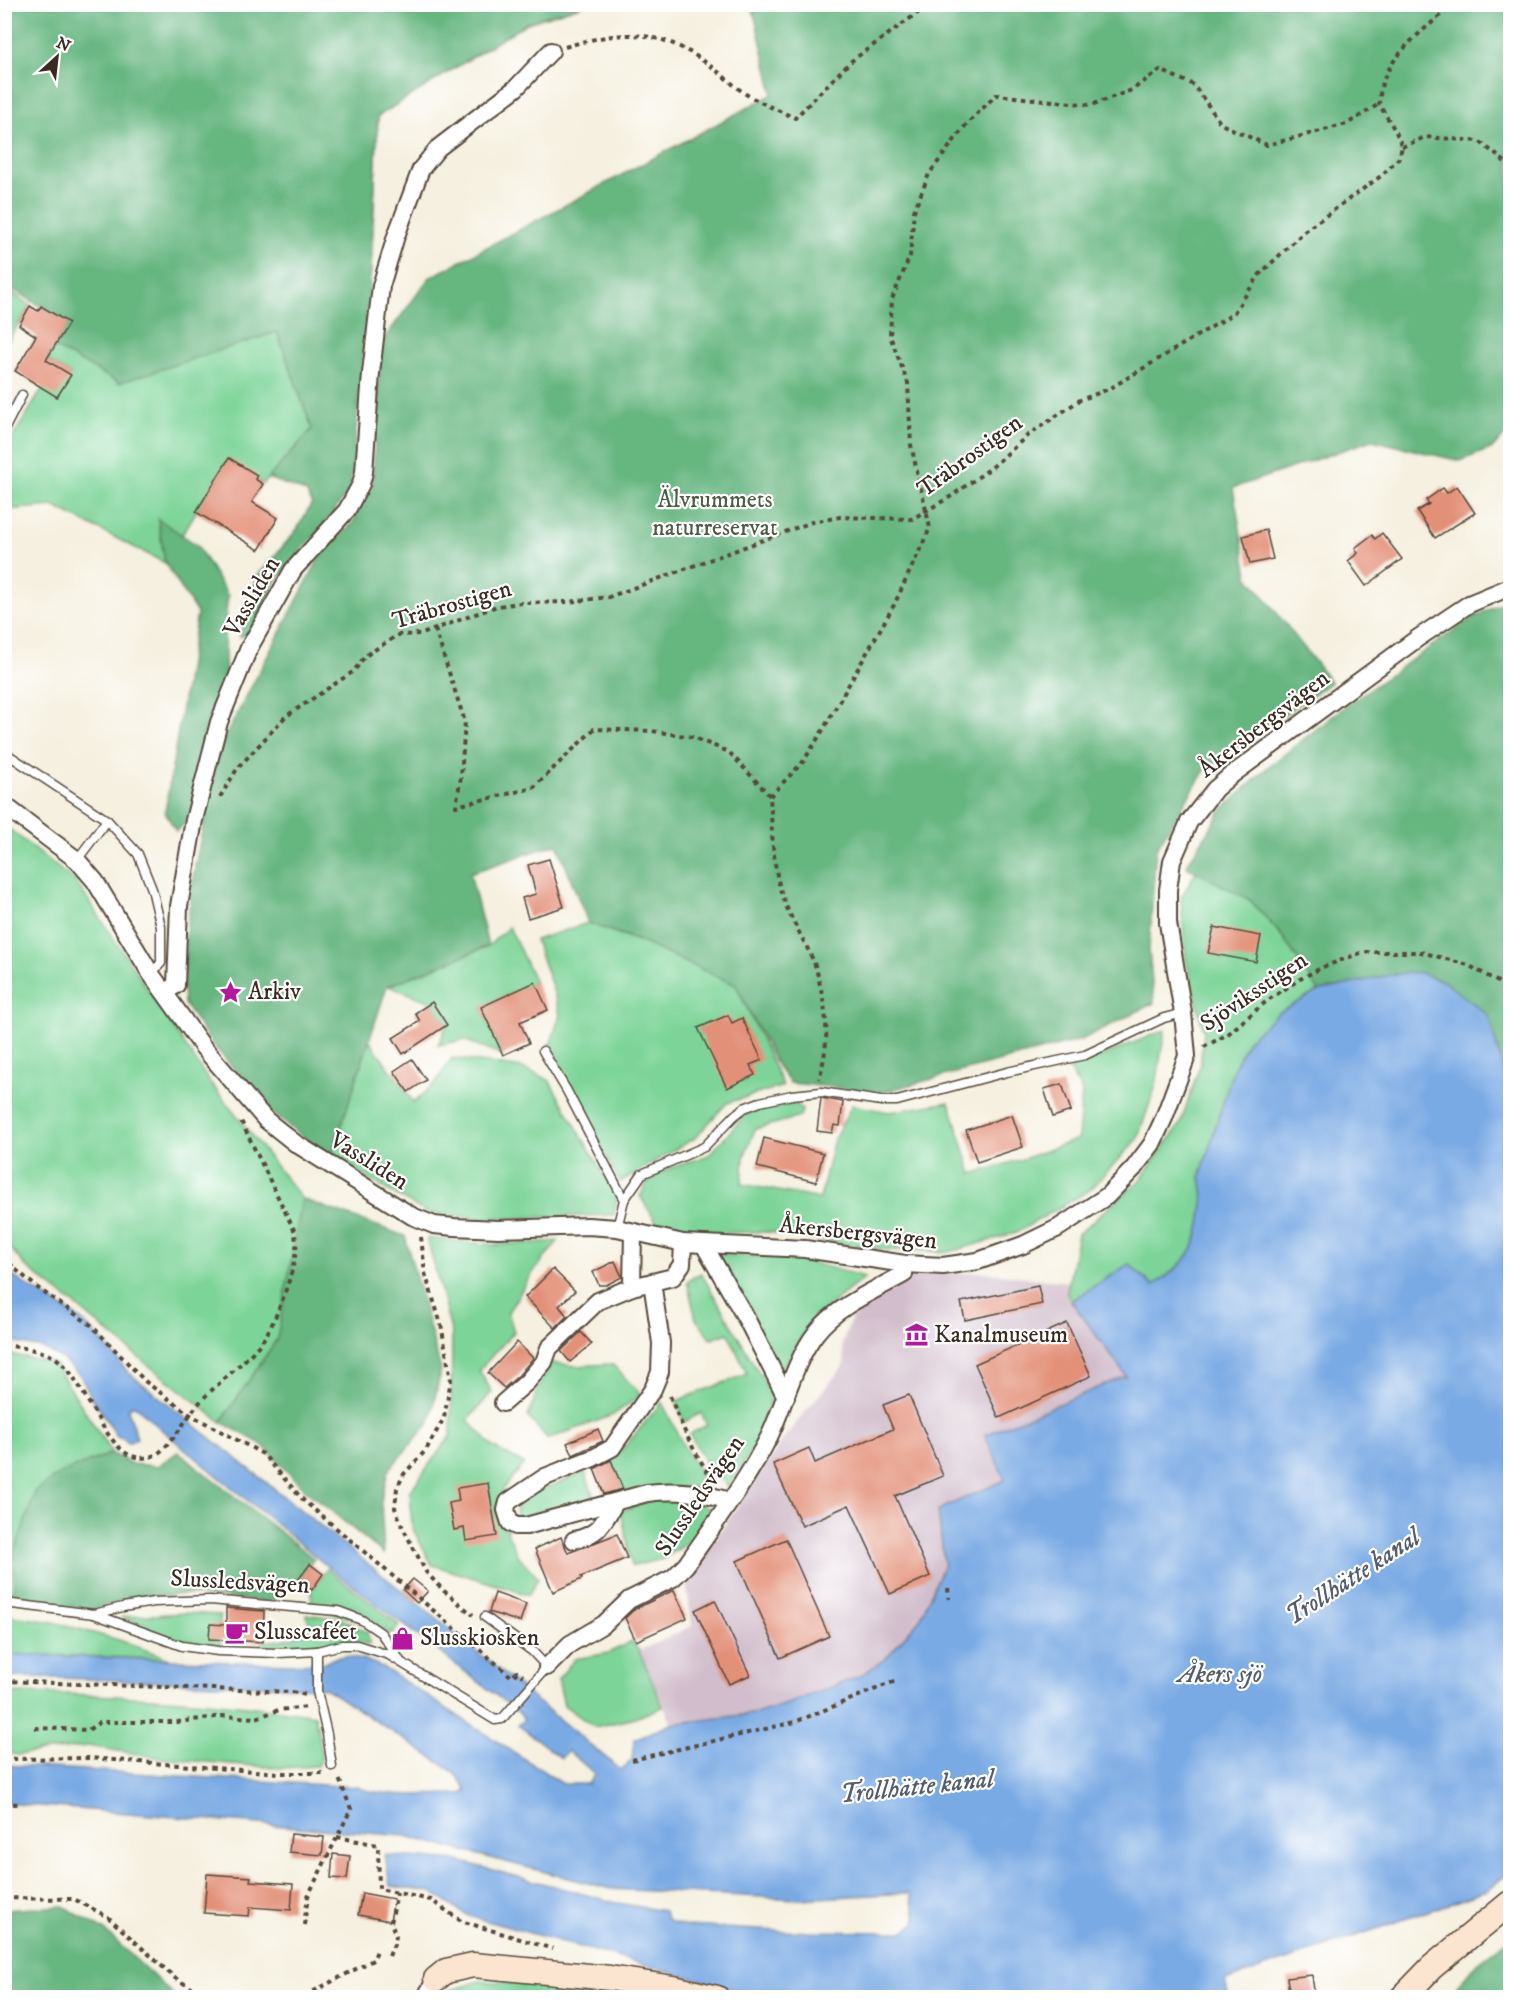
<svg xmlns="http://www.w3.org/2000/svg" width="1515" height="2002" font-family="'IM FELL DW Pica',serif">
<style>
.industrial{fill:#d1bdcb}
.green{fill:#7dd498;stroke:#5c7f5b;stroke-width:1.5}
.forest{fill:#66b680;stroke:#50704f;stroke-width:1.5}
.water{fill:#7aaae4;stroke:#5a6a81;stroke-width:1.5}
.building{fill:#e39078}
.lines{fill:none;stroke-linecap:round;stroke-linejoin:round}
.lane-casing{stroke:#57483b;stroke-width:11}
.street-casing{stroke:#57483b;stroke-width:20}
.secondary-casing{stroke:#57483b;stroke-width:27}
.path{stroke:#57483b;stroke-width:4;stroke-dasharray:4.5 4.5;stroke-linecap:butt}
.lane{stroke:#fff;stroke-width:8}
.street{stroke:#fff;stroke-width:16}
.secondary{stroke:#fce5d0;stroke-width:24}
.labels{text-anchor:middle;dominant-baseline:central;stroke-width:4.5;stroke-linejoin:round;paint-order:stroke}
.street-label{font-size:24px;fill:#3b2a1e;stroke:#fff}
.park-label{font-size:24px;fill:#4f5d43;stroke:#fff}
.poi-label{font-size:24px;fill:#3b2a1e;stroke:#fff;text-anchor:start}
.water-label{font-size:26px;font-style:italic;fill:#545d6d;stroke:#fff}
</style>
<rect width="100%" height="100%" fill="#fff"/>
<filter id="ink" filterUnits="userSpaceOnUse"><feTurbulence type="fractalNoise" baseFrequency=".0167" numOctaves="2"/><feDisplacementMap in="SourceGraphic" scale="12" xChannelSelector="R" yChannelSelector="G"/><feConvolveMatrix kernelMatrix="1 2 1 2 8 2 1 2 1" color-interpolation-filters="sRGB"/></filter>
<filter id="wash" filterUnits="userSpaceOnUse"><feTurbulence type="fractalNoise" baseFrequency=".008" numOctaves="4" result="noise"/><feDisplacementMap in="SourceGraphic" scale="24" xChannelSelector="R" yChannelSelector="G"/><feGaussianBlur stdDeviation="1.35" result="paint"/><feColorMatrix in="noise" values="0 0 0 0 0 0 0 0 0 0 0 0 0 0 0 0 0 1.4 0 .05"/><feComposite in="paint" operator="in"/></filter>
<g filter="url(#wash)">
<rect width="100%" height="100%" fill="#f5f0df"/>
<path class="industrial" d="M983,1272L1069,1282L1067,1293L1071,1301L1126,1376L985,1435L1005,1480L938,1510L944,1564L920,1619L886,1658L860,1676L790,1703L758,1713L672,1724L639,1651L692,1626L686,1582L787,1434L845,1364L842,1344L852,1317L915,1275Z"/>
<g class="green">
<path d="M5,5H583L527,23L378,116L371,270L350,490L274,583L260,617L240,637L248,601L258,576L296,531L312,503L306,492L269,478L263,484L229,458L182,535L158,520L165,563L53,506L5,510L4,451L43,388L71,375L47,360L68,323L5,284Z"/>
<path d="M5,286L30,306L5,346Z"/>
<path d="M4,825L76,882L209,1081L302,1199L312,1258L277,1339L221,1422L143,1361L73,1303L26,1267L6,1243L8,1175L4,1163Z"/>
<path d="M1196,871L1250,900L1282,936L1319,991L1278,1013L1233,1070L1200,1178C1205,1190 1204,1198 1202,1211C1198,1251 1185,1264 1153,1286L1129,1264L1071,1301L1067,1293L1078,1234L1139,1181L1180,1125L1200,1065L1204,1032L1186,960L1181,898Z"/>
<path d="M588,923L641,942L736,985L783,1086L727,1103L695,1138L620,1182L549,1049L560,1015L552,986L535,940Z"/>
<path d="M509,927L535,982L481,1007L503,1055L464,1040L438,1045L447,1025L432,1002L388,986L488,946Z"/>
<path d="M1165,1030L1156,1085L1137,1140L1090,1190L1016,1233L949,1252L890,1250L842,1244L769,1232L698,1233L660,1228L640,1196L648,1182L663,1171L709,1155L745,1115L765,1106L795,1103L802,1110L800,1117L755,1129L744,1157L742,1184L820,1199L834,1139L852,1105L889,1112L949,1102L972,1174L1026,1158L1078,1139L1082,1091L1069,1069Z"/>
<path d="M369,1040L414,1103L436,1082L452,1058L523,1068L549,1080L617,1197L614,1215L481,1219L425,1212L331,1157Z"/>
<path d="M427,1238L494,1245L558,1241L531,1275L508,1312L514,1332L479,1370L492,1392L468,1420L493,1447L524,1464L502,1491L508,1534L517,1554L538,1578L529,1595L432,1565L412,1527L410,1491L451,1435L452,1334Z"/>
<path d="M717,1254L794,1258L865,1277L814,1318L781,1370Z"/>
<path d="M701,1273L772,1395L756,1444L729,1487L706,1464L690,1434L707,1425L701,1413L684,1422L676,1401L747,1374L728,1333L711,1339L696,1319L687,1281Z"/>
<path d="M4,1353L54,1363L112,1453L63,1472L15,1551L14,1599L4,1598Z"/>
<path d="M550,1363L576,1366L612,1364L641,1395L613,1415L548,1439L528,1417L539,1386Z"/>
<path d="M662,1402L684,1447L703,1476L697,1487L624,1492L612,1462Z"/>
<path d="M585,1472L594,1497L526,1521L517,1520L516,1505L527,1496Z"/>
<path d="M666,1496L694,1501L715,1511L686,1544L663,1559L632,1566L621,1511Z"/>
<path d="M327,1569L399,1625L392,1635L375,1625L311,1607L312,1590Z"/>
<path d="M186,1613L220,1615V1649L187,1644L121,1617Z"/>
<path d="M307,1614L341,1619L367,1632L370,1645L356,1641L315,1648L262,1649L263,1642L281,1640L310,1632Z"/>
<path d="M5,1615L53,1622L119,1640L170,1659L5,1654Z"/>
<path d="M632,1641L639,1651L663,1707L632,1719L594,1727L564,1705L558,1679L575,1659L609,1653Z"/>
<path d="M4,1693C108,1694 212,1699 315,1715L322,1757L317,1766L280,1768L161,1758L88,1746L16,1755L5,1751Z"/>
<path d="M479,1981L590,1987L648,1997L442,1998L446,1992Z"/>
</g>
<g class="forest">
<path d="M5,5H583L527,23L378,116L371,270L350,490L324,524L274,583L260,617L250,632L240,637L248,601L258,576L296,531L312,503L306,492L268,478L312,429L277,332L119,383L54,347L68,323L5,284Z"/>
<path d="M752,5H1510V429L1493,448L1460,461L1372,440L1233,488L1248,576L1331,682L1205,770L1156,849L1149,950L1154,1003L1081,1040L883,1092L790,1083L777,1066L736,985L632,938L588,923L557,844L470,873L488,946L387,986L331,1157L271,1113L210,1041L184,1004L183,986L185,940L195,866L219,748L322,553L351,525L372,488L381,343L429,278L773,94Z"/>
<path d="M158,519L197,545L228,596L224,629L226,680L208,734L189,820L176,831L165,812L197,613L165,563Z"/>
<path d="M1510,599V1094L1489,1019L1443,981L1417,972L1390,975L1319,991L1282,936L1250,900L1186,866L1222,810L1267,768L1348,704L1472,618Z"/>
<path d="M302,1199L405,1236L441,1370L430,1422L388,1471L381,1501L384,1554L304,1489L261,1444L221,1422L277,1339Z"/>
<path d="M178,1452L314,1559L298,1580L283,1595L268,1602L188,1594L139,1597L90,1610L14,1599L15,1551L36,1490L63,1472L112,1453L132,1464L157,1466Z"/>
<path d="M63,1906L104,1930L174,1995L181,1997H5V1910Z"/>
<path d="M1510,1938V1997H1448L1473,1967Z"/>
</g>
<path class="water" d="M1417,972L1443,981L1488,1015L1510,1094V1872L1486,1891L1225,1981L1229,1997H767L754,1995L472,1917L456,1909L432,1892L390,1886L385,1855L459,1861L617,1903L664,1911C666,1923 676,1924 687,1926L779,1931L902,1932L915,1923L916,1917L910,1893L799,1899L611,1889L405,1836L5,1803V1765L357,1787C382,1798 433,1794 461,1794L466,1792V1788L454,1772L325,1688L5,1676V1654L295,1664L325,1663L334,1658L346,1656L363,1659L382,1667L563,1784H588L595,1774L568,1751L561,1758L518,1725L524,1720L519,1713L327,1566L162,1430L138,1408L134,1406L129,1407L128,1411C132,1417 133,1429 137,1438L128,1443L123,1438L117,1436L91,1396L80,1375L61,1358L42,1348L5,1341V1269C29,1291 59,1302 83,1322C100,1336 113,1355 128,1372L426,1610L621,1770L632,1760L634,1739L672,1724L758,1713L790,1703L860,1676L886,1658L920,1619L944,1564L938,1510L1005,1480L985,1435L1126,1376L1071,1301L1129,1264L1153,1286C1186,1264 1198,1251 1202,1211C1204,1198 1205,1190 1200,1178L1233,1070L1248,1040L1278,1013L1319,991L1390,975Z"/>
<g id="blocks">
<g class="building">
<path d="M30,306L38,311L41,306L69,323L46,360L71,375L57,397L15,371L36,336L19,325Z"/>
<path d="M229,458L257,475L255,479L263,484L252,502L278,518L259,550L196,512Z"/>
<path d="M1457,486L1475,513L1435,538L1417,511L1429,504L1426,500L1443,488L1447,493Z"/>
<path d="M1266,530L1273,559L1250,564L1243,536Z"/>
<path d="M1382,533L1402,559L1366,586L1348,561L1358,553L1355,548L1372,535L1375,539Z"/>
<path d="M549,859L564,907L528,918L522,898L536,894L528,865Z"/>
<path d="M1214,927L1261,936L1256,962L1208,953Z"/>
<path d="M535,982L548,1010L520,1022L529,1043L503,1055L481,1007Z"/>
<path d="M432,1002L447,1025L403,1054L393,1038L420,1021L415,1013Z"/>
<path d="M728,1015L732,1023L742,1018L762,1060L750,1065L755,1075L727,1088L698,1028Z"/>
<path d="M412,1059L426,1080L408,1092L394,1071Z"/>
<path d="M1062,1084L1071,1111L1053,1117L1044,1089Z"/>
<path d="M821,1098L843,1102L840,1126L834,1125L832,1133L817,1131Z"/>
<path d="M1012,1115L1023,1147L977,1162L966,1130Z"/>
<path d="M764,1138L823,1153L816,1182L757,1167Z"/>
<path d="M615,1261L622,1277L606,1285H599L593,1272Z"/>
<path d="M553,1269L575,1291L559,1306L567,1316L555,1328L525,1297Z"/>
<path d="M1038,1286L1042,1304L965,1320L961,1302Z"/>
<path d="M1067,1323L1091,1376L999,1418L975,1364Z"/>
<path d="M581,1332L592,1344L570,1362L561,1351Z"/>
<path d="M517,1342L533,1358L519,1375L504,1388L488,1373Z"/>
<path d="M909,1395L943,1476L895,1496L930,1576L890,1594L849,1505L802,1526L773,1464L809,1448L815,1463L893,1429L883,1405Z"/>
<path d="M598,1429L603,1441L573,1455L567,1443Z"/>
<path d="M611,1460L623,1489L604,1494L594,1469Z"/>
<path d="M488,1483L497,1536L466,1541L464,1528L454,1530L449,1503L459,1501L457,1488Z"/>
<path d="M617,1534L627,1558L581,1577L582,1579L553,1592L535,1549L561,1537L568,1553Z"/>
<path d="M786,1539L829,1636L780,1658L737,1561Z"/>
<path d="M310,1564L323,1574L312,1590L298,1580Z"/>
<path d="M413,1579L428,1591L417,1603L403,1590Z"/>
<path d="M674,1590L687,1618L636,1641L625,1618L635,1609Z"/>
<path d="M495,1593L526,1604L520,1622L489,1612Z"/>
<path d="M715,1600L750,1675L729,1684L695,1610Z"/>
<path d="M226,1608L264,1611L263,1642L209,1639L210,1624L226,1625Z"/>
<path d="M291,1834L324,1837L322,1855L289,1852Z"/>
<path d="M333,1854L350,1856L347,1879L331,1878Z"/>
<path d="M207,1874L251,1877L250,1881L293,1884L291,1910L250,1907L249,1916L204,1913Z"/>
<path d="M362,1893L394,1899L390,1921L358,1915Z"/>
<path d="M1312,1975L1315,1998H1290L1287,1978Z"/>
</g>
</g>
</g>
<g filter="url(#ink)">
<use href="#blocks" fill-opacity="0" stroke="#57483b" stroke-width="1.5"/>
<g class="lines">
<defs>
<g id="lane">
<path d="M4,430L22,395"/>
<path d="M4,752L107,820L138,854L152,889L161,927V963L151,974"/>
<path d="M77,860L107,820"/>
<path d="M543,1051L567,1091L624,1200L617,1228"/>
<path d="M624,1200L642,1174L704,1147L735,1115L744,1108L760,1102L792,1095L821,1092L881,1101H897L1007,1072L1085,1055L1164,1018L1183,1013"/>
<path d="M4,1603L94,1614L182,1646L218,1651L278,1653L317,1651L342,1645H357L389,1655L495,1720L502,1719L547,1667L532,1651L485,1617"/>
<path d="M94,1614L123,1607L154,1602L210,1600L338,1611L362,1620L381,1633L399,1659"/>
<path d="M317,1651V1691L327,1734L332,1766"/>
</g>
<g id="street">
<path d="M4,805L77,860L95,881L151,974L203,1047L266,1120L295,1143L412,1216L434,1225L454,1227L498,1229L588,1226L617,1228L683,1243L805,1249L905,1264L943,1266L978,1261L1023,1245L1058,1228L1107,1196L1134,1168L1152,1144L1164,1118L1187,1056L1183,1013L1168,923V890L1172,861L1189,822L1215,789L1229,777L1418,638L1469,604L1510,587"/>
<path d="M165,992L176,985L179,906L194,820L219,722L249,648L293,570L347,510L361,484L364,472L371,373L381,286L396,236L421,169L438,148L516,88L551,51"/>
<path d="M704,1245L747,1320L786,1397"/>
<path d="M652,1282L661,1343L660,1372L653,1389L612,1448L593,1458L545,1477L508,1502L506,1510L510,1523L516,1526H526L647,1493C677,1489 702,1493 730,1501"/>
<path d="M632,1287L633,1232"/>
<path d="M503,1403L527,1382L544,1362L549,1348L598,1301L632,1287L673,1277L682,1264L683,1243"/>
<path d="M574,1540C600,1534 602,1524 615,1503"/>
<path d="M547,1667L570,1644L604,1624L629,1600L673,1578L686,1565C715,1523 746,1482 769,1437C785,1404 794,1361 816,1333C838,1305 874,1291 904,1274L905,1264"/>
<path d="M425,1998L436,1979"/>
</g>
<g id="secondary">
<path d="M436,1979L446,1971L473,1965L610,1978L673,1988L717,1998"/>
<path d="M1402,1998L1432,1967L1510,1903"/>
</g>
</defs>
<use href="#lane" class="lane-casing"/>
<use href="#street" class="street-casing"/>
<use href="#secondary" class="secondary-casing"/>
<g class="path">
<path d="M565,47C620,30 657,28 705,62C720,72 733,86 749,96C763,104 780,111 795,118L850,62L930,4"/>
<path d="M1402,147L1425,137L1479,141L1510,166"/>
<path d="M435,629L465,722L461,776L456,806L533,788L594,729L652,731L692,737L729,752L770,796C772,827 772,861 781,892C788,915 802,936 812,958C816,966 818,976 820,985C828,1019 829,1045 819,1079"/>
<path d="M770,796L803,762L823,730L894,605L930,528L911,445L908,383L890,336L892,299L910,256L914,211L929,174L965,126L996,95L1091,105L1132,90L1160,70L1194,85L1221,124L1267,145L1347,124L1379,104"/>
<path d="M220,797L237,769L285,717L354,671L365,656L398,635L422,634L497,606L522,603L568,602L609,597L812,522L840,517L912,519L950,497L991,468L1028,435L1080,400L1109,389L1233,314L1260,274L1306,230L1381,176L1399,158L1402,147L1396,132L1379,104C1380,97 1380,88 1383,81C1396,48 1429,26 1454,4"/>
<path d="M1204,1047L1228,1034L1268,1000L1300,979L1323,967L1363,952H1421L1468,965L1507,987L1510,992"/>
<path d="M421,1237L425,1273L441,1324L451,1380L444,1418L426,1450L404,1474L397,1488L395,1508L403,1528L426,1572L444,1591L473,1615"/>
<path d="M4,1256L14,1268L39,1289L91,1325L146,1382L189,1414L263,1454L303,1500L512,1677L517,1672L523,1676"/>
<path d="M4,1345C22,1348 42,1349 57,1359C84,1378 105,1452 136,1457C145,1459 154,1457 161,1451C177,1437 187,1416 201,1401C221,1379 258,1354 270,1328C280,1309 294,1271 296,1250C297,1244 295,1238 295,1232L241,1121"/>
<path d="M670,1396C681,1425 694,1454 713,1479"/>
<path d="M948,1588L949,1599"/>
<path d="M4,1681L292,1692L306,1695"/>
<path d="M35,1728L88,1730L100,1722H178L223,1716L256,1718L279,1710L307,1707"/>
<path d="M4,1756L15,1759L89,1758L279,1773H323"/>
<path d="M632,1760L795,1722L898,1680"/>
<path d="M4,1803L18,1804"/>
<path d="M337,1837L378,1845L379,1889L431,1900L461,1921L553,1949"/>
<path d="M4,1898L74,1899L108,1917L175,1978L208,1998"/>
<path d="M304,1925L308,1896L351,1809L338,1776"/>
<path d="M389,1956L395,1942L396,1936L391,1923L397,1893"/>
<path d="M307,1998L314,1991L373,1960L377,1951"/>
</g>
<use href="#lane" class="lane"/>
<use href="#street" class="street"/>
<use href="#secondary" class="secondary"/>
</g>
</g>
<defs>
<symbol id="sight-bare" viewBox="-9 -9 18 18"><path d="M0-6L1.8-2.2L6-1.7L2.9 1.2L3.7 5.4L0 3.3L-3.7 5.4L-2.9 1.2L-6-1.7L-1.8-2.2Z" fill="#b5179e" stroke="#fff" stroke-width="2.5" paint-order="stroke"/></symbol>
<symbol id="museum-bare" viewBox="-9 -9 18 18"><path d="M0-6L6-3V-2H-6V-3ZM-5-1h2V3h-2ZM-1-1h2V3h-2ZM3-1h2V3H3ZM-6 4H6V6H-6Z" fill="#b5179e" stroke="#fff" stroke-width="2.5" paint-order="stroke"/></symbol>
<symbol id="cafe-bare" viewBox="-9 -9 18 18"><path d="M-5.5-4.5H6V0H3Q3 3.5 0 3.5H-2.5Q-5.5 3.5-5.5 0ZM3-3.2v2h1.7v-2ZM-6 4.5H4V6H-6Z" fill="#b5179e" stroke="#fff" stroke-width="2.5" paint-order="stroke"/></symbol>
<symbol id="shop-bare" viewBox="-9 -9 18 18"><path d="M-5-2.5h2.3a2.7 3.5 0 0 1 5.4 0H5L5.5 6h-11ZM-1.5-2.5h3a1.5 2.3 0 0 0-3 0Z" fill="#b5179e" stroke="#fff" stroke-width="2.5" paint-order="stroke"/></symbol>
</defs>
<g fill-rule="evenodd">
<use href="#sight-bare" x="214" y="976" width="33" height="33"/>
<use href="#museum-bare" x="900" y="1318" width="33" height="33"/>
<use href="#cafe-bare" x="220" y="1616" width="33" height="33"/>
<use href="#shop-bare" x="386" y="1622" width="33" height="33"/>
</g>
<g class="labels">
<g class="street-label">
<text transform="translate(970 456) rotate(-36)">Träbrostigen</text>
<text transform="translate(252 597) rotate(-60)">Vassliden</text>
<text transform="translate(452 605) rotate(-16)">Träbrostigen</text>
<text transform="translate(1264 724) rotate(-38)">Åkersbergsvägen</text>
<text transform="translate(1254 992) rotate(-34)">Sjöviksstigen</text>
<text transform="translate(369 1161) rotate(32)">Vassliden</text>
<text transform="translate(858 1233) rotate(6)">Åkersbergsvägen</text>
<text transform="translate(700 1496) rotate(-56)">Slussledsvägen</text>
<text transform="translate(240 1582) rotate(3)">Slussledsvägen</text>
</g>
<g class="park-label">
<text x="715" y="500">Älvrummets<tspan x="715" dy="28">naturreservat</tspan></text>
</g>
<g class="poi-label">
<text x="248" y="992">Arkiv</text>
<text x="934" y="1335">Kanalmuseum</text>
<text x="254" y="1632">Slusscaféet</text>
<text x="420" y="1638">Slusskiosken</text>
</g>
<g class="water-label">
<text transform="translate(1353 1577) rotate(-33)">Trollhätte kanal</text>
<text x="1220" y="1674">Åkers sjö</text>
<text transform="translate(917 1787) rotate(-6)">Trollhätte kanal</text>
</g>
</g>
<rect width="1515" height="2002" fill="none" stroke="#fff" stroke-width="24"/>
<g transform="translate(57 57) rotate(27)" stroke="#ffffff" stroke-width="4.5" paint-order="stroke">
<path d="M0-4.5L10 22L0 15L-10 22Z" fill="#3b2a1e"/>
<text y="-9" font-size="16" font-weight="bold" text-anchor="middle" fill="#3b2a1e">N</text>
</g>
</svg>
